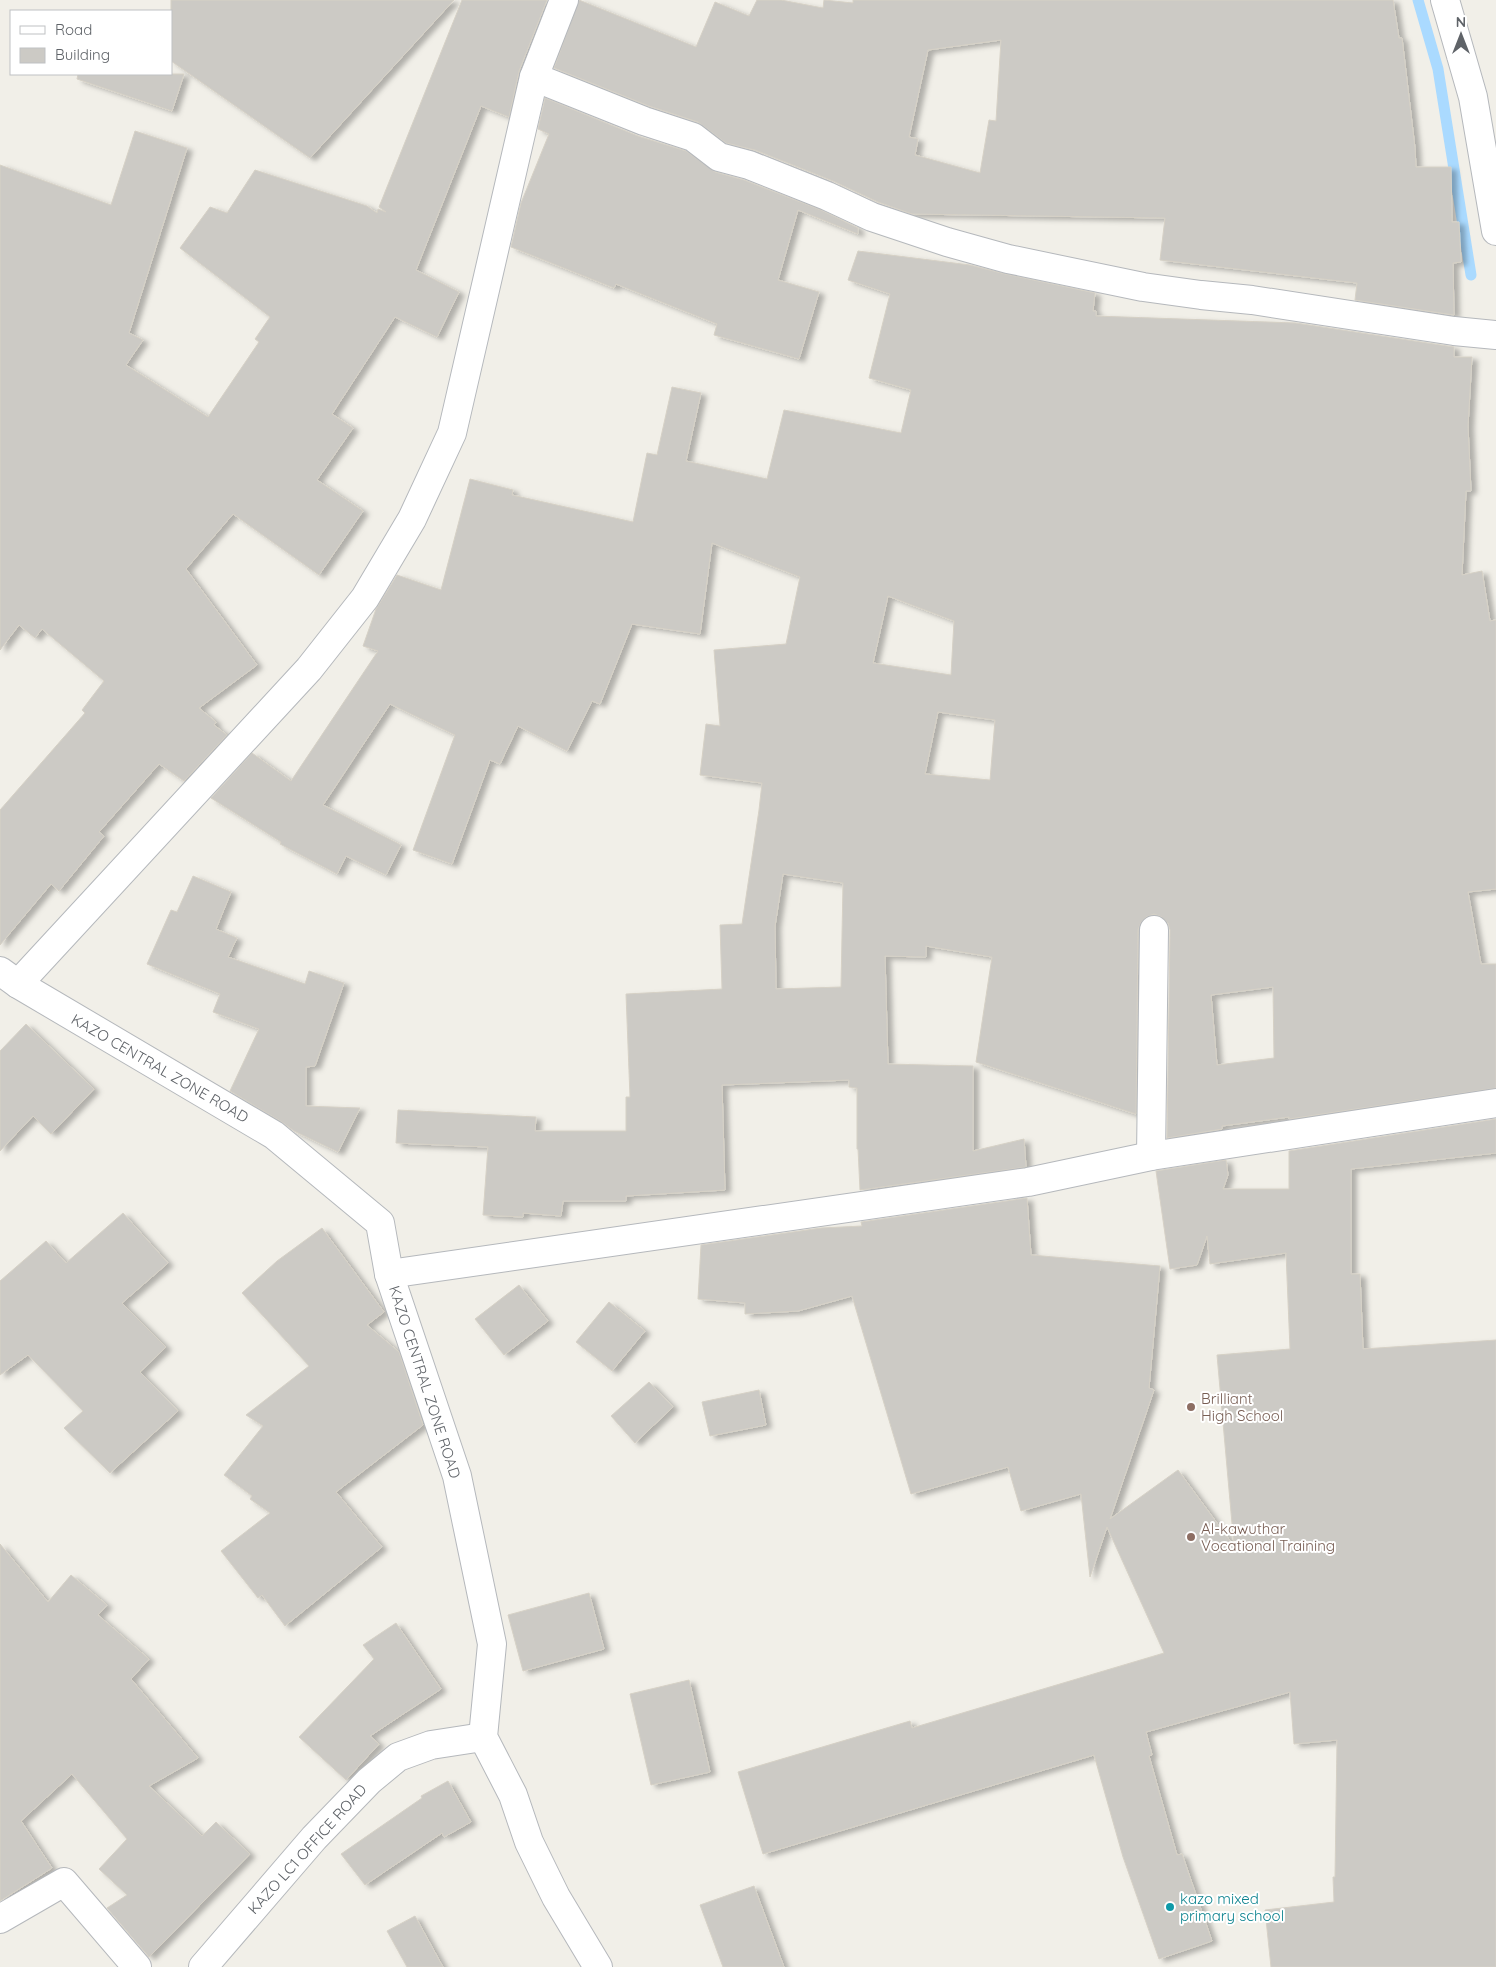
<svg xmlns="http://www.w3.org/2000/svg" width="1496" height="1967" font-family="Quicksand,sans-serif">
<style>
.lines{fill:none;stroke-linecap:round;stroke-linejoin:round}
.stream{stroke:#aadaff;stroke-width:11}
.building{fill:#cccac5;stroke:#d6d1c6;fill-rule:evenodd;filter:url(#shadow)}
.minor-casing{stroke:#b5b8bc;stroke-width:30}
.tertiary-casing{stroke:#b5b8bc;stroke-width:30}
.minor{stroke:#fff;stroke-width:28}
.tertiary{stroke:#fff;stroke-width:28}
.education-dot{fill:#8d6e63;stroke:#fff;stroke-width:2}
.culture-dot{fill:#0f9aa8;stroke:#fff;stroke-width:2}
.labels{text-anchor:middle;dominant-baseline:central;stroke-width:4;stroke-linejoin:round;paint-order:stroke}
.street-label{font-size:15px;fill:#5f6368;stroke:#fff}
.education-label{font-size:15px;fill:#785e54;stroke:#fff;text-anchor:start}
.culture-label{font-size:15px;fill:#0d838f;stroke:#fff;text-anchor:start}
</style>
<defs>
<filter id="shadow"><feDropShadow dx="5.5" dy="3" stdDeviation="2.5" flood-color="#0004"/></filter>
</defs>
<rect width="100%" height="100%" fill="#f1efe8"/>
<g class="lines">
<path class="stream" d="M1418,0L1438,69L1471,275"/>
</g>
<g class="building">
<path d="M171,0H454L310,158L171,61Z"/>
<path d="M462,0H547L519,71L509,117L481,106L416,270L459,292L437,337L395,317L332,414L353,428L317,480L363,511L319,575L233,514L186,569L257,665L199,708L216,722L214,725L227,735L184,781L159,764L99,832L104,836L59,891L51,884L0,945V810L85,713L82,710L104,681L42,629L35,638L19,625L0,650V165L111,205L135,131L187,148L129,333L143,340L126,365L208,417L259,342L255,339L270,317L180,248L210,207L227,213L255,170L367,206L377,213L378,209L386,212L379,207Z"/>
<path d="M579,0L696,47L715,2L749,16L757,0H781L823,8L824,0L853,3V0H1393L1399,38H1402L1415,148L1416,167H1451L1452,222H1459L1461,262L1453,263L1454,315L1355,300L1357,283L1160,260L1165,218L912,214L878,202L833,181L755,150L726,143L698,122L649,106L554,68ZM1001,40L996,121L989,120L980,173L915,155L918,139L909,137L928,50Z"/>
<path d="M78,74H184L172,111L77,79Z"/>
<path d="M545,98L638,136L686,151L715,172L744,180L821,210L858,228V234L798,210L778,280L819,292L799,359L714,335L717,324L616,284L614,288L511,247L521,203L549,134L538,129Z"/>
<path d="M858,251L970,265L1005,274L1095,293L1093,311H1096V316L1296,323L1454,347V357H1472L1468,426L1471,491H1466L1462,575L1482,571L1490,621L1496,620V889L1468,892L1481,964H1496V1088L1289,1119V1117L1222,1126V1129L1167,1138L1170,930L1168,923L1162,917L1154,914L1146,917L1141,922L1138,930L1136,1114L976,1062L992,957L926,946V957L885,956L888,1064L973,1066V1151L1024,1139L1026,1167L860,1190L858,1149H857V1088L849,1087V1080L722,1085L725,1190L626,1196V1201H563L561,1216L523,1213V1217L483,1215L488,1147L396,1143L398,1110L536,1117L535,1131H626V1097H630L626,994L722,989L720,925L742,924L759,810L762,783L700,775L706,724L720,726L714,650L786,644L800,577L712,543L700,634L632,624L600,704L592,701L567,751L518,726L500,764L490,760L452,864L413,850L455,735L390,704L323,805L401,845L386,875L346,856L337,874L280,844L281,842L211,798L252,753L291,781L378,651L363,646L376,609L397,575L441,590L470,479L513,490L512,495L633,522L647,453L657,455L672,387L701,393L686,461L767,479L784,410L901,433L911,390L869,378L890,294L848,280ZM888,596L954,621L951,675L873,663ZM938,712L995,720L990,780L925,774ZM783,874L843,883L841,987L776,989L775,926ZM1273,987L1274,1058L1217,1065L1211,995Z"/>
<path d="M193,876L231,892L216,929L237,938L228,957L305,984L309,971L344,983L315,1066L306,1067V1106L360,1108L338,1152L294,1131L282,1122L230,1091L259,1029L213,1012L220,994L147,964L171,910L177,912Z"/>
<path d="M26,1024L94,1089L51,1134L33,1116L0,1151V1051Z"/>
<path d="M1496,1119V1153L1351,1169V1274H1360L1363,1349L1496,1340V1967H1271L1265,1910L1334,1902L1333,1877H1335L1337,1740L1294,1744L1290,1692L1146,1732L1152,1755L1149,1756L1177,1855L1182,1854L1212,1941L1159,1959L1123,1857L1094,1755L763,1854L738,1772L910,1721L912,1728L1164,1653L1107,1527L1090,1577L1081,1494L1021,1511L1008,1467L911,1494L852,1296L798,1311L745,1314V1303L698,1299L701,1245L821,1228L862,1226L861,1222L1027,1198L1031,1255L1160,1266L1149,1388L1154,1390L1110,1519L1178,1470L1234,1546L1217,1355L1290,1349L1286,1253L1210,1264L1207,1236L1197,1265L1170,1269L1156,1171L1226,1160L1228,1175L1223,1189H1289V1151Z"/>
<path d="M123,1213L168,1263L122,1303L166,1347L140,1372L178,1411L110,1473L64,1428L83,1411L28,1355L0,1375V1281L46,1241L66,1263Z"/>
<path d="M322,1228L384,1312L367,1325L399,1352L423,1425L336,1492L382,1547L285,1626L262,1595L258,1598L221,1551L270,1513L250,1499L252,1496L224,1475L263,1426L246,1415L309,1366L242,1293L277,1261Z"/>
<path d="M519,1285L548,1321L504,1355L475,1319Z"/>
<path d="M609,1302L645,1331L612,1371L576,1342Z"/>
<path d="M649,1382L673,1407L635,1443L611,1416Z"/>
<path d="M759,1390L766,1425L710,1436L702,1402Z"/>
<path d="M0,1544L48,1602L71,1575L107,1605L98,1615L149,1659L131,1679L198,1758L149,1786L202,1836L216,1822L250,1854L149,1957L107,1908L127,1895L99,1869L127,1839L72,1774L21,1821L52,1868L0,1901Z"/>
<path d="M589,1593L604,1649L523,1671L508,1615Z"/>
<path d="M396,1623L441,1689L370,1736L379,1744L346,1780L299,1737L374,1659L363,1645Z"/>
<path d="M689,1680L710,1772L651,1785L630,1694Z"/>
<path d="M448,1781L471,1822L444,1837L442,1833L365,1885L341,1854L422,1798L421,1796Z"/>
<path d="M754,1886L784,1967H723L700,1905Z"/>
<path d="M415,1916L443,1967H407L387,1931Z"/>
</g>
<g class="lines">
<defs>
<g id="minor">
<path d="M534,77L644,121L693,137L719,157L749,165L827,196L872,217L947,242L1008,259L1143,287L1201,295L1252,300L1454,331L1496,335"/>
<path d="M0,971L18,984L274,1135L380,1223L389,1274L457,1476L492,1644L483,1737L513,1795L529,1842L556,1897L598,1967"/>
<path d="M18,984L309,669L365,598L412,519L452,433L534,77L564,0"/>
<path d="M1151,1156L1154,930"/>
<path d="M389,1274L1028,1182L1151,1156L1496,1103"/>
<path d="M0,1919L64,1882L137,1967"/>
<path d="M203,1967L314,1838L369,1781L398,1757L431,1745L483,1737"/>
</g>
<path id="tertiary" d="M1445,0L1473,97L1496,231"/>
</defs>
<use href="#minor" class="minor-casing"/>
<use href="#tertiary" class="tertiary-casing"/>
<use href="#minor" class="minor"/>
<use href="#tertiary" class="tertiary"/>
</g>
<g class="education-dot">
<circle cx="1191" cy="1407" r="5"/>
<circle cx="1191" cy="1537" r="5"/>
</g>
<circle class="culture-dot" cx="1170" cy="1907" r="5"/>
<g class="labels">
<g class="street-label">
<text transform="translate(160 1068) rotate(30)">KAZO CENTRAL ZONE ROAD</text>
<text transform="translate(425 1382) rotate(72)">KAZO CENTRAL ZONE ROAD</text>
<text transform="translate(307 1849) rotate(-48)">KAZO LC1 OFFICE ROAD</text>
</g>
<g class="education-label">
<text x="1201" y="1398">Brilliant<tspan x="1201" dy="17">High School</tspan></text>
<text x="1201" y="1528">Al-kawuthar<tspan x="1201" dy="17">Vocational Training</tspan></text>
</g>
<g class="culture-label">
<text x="1180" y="1898">kazo mixed<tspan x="1180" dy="17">primary school</tspan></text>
</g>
</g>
<rect x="10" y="10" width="162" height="65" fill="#ffffff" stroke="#bfc1c3"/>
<rect x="20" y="26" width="25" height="8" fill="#ffffff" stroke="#bfc1c3"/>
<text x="55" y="35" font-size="15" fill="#5f6368">Road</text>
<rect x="20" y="48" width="25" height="15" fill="#cccac5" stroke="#bfc1c3"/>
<text x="55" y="60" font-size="15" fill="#5f6368">Building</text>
<g transform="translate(1461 35)" stroke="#ffffff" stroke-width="4" paint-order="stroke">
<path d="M0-4L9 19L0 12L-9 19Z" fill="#5f6368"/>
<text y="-8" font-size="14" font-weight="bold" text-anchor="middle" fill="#5f6368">N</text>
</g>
</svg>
